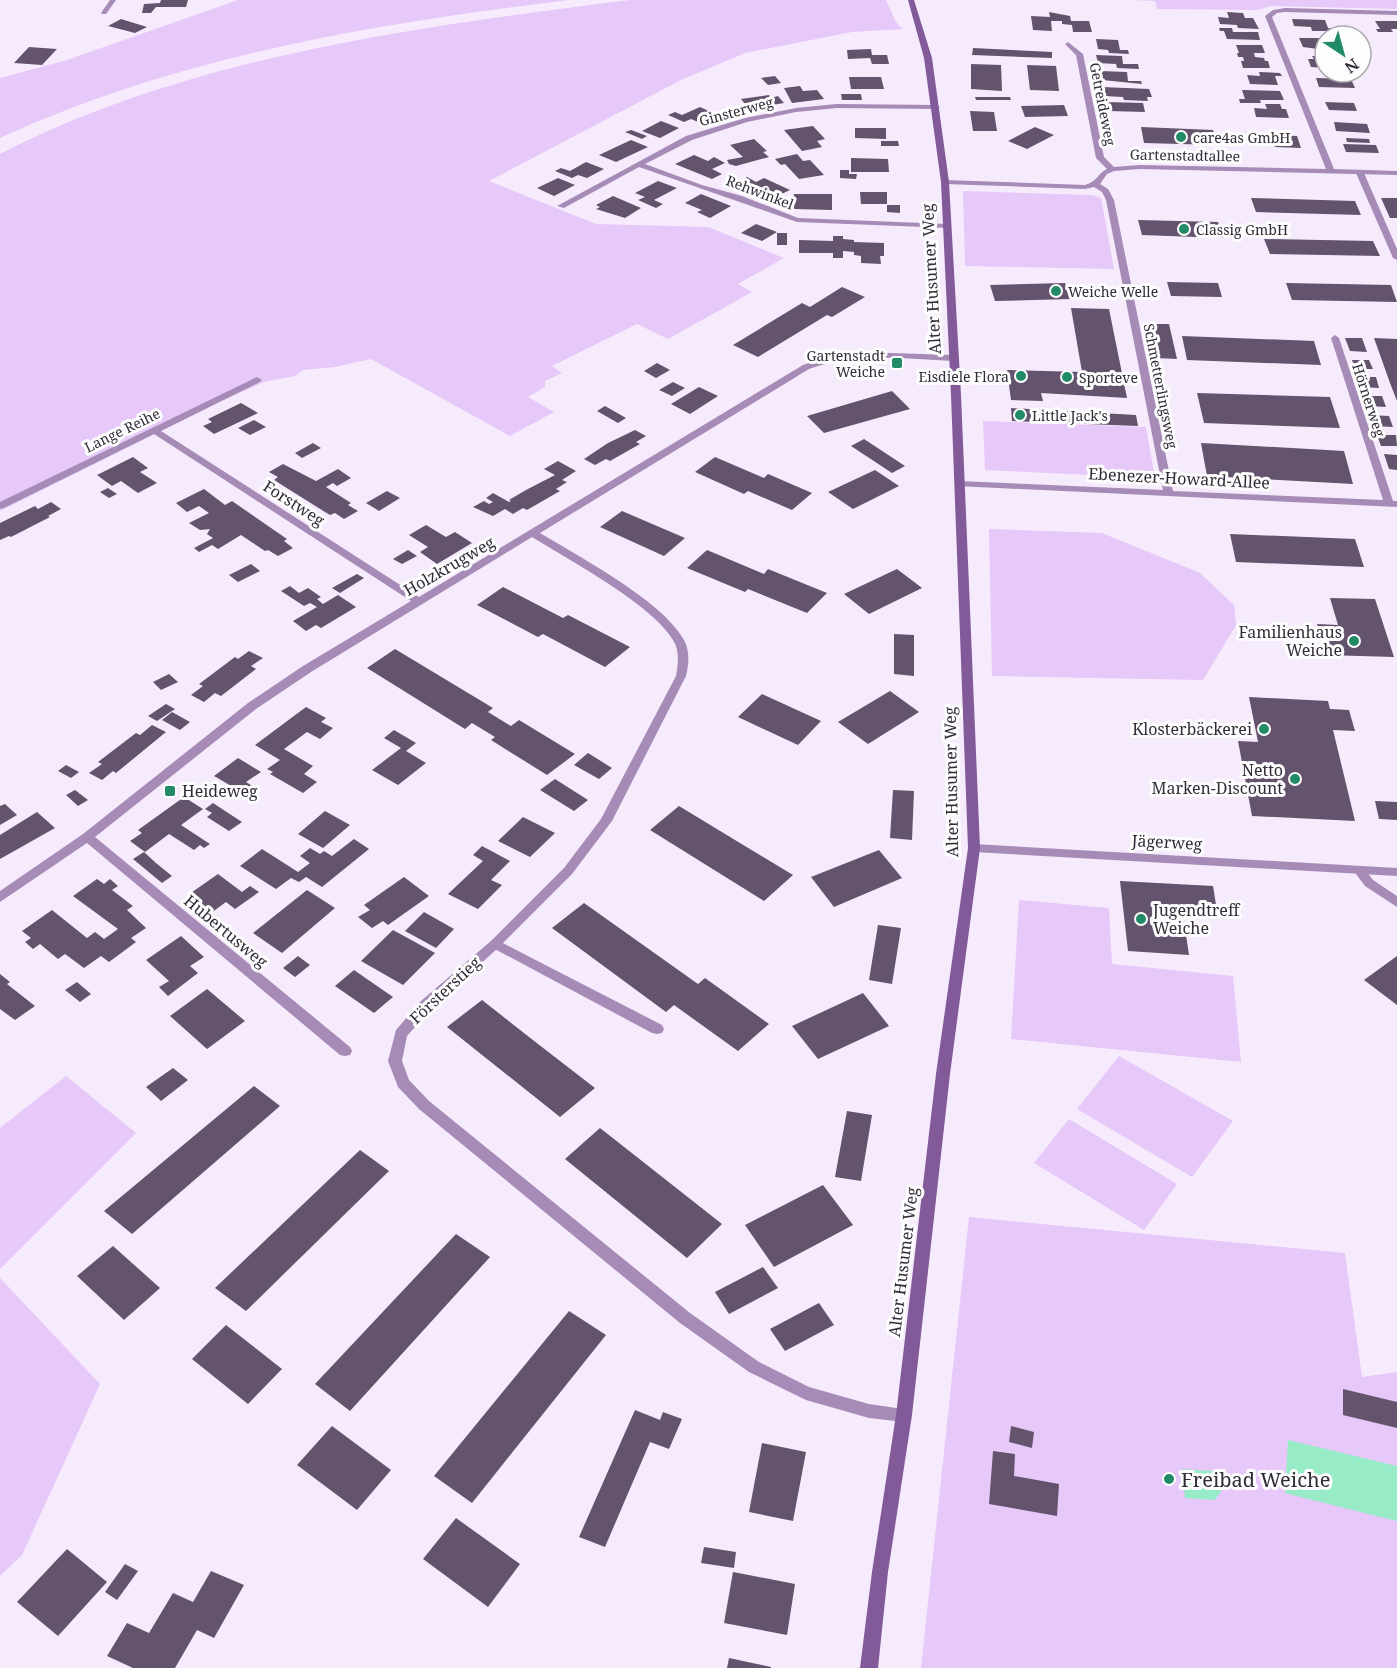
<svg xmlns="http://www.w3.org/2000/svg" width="1397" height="1668" font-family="'Noto Serif',serif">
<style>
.green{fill:#e6c8f9}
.water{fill:#97ebc7}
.building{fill:#63536d}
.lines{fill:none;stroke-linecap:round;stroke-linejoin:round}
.lane{fill:#a68bb6;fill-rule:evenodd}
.street{fill:#a68bb6;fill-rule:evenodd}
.secondary{fill:#825999;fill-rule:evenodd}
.poi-dot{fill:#218a67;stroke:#fdfdfd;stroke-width:2}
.labels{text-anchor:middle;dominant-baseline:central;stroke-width:6;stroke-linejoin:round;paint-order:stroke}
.far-street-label{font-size:14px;fill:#332c38;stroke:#fdfdfd}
.far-poi-label{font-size:14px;fill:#332c38;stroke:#fdfdfd;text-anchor:start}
.street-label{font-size:16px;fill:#332c38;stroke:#fdfdfd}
.poi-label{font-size:16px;fill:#332c38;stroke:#fdfdfd;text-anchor:end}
.near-poi-label{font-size:20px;fill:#332c38;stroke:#fdfdfd;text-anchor:start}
</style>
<rect width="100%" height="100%" fill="#f6ebfd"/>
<g class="green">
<path d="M238,0H570C377,23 178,56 0,138V78L67,60Z"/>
<path d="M630,0H886L896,22L903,29L852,32L745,53L681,80L489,181L596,224L708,227L784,258L738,284L752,292L668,339L637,324L552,366L562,373L545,381V387L528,397L554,412L510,436L371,359L335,367L303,370L295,376L264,382L219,402L0,511V154C193,55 418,27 630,0Z"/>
<path d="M1131,0H1397V9L1271,6L1258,10L1157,9L1155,1Z"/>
<path d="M963,191L1092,195L1101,198L1114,269L965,266Z"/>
<path d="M983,421L1146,427L1155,478L985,470Z"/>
<path d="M989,529L1102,533L1200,573L1234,605L1236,625L1203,680L992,676Z"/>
<path d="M1019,900L1109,908L1112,964L1233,976L1241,1062L1011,1039Z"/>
<path d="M1119,1056L1233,1121L1192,1177L1077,1109Z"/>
<path d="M66,1076L136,1133L0,1269V1128Z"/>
<path d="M1069,1119L1177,1184L1144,1230L1034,1163Z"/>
<path d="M969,1217L1345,1253L1362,1377L1397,1372V1668H921Z"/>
<path d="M0,1278L100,1384L22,1555L0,1576Z"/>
</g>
<g class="water">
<path d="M1288,1440L1397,1466V1521L1285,1493Z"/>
<path d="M1182,1469L1226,1472L1228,1481L1215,1500L1185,1498Z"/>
</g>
<g class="building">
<path d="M161,0H188L186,7H156L151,13H142L144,4L160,3Z"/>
<path d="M1049,12L1070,16L1071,21H1089L1092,32H1073L1072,25L1062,24V21H1051L1052,31L1033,30L1031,16L1050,17Z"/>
<path d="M1227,12L1243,13L1245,18H1253L1259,29L1238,28L1237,25L1220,24L1218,17L1229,18Z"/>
<path d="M121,19L147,27L135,33L108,26Z"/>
<path d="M1292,19L1325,20L1328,28H1332L1333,31H1312L1311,27L1294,26Z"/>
<path d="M1375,21H1397V29H1391L1393,32H1378L1376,29H1380Z"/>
<path d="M1219,28H1232L1233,32H1258L1260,40L1227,39L1224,31H1220Z"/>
<path d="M1299,38H1319L1325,50L1303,47Z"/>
<path d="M1096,39L1118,40L1120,50H1128L1129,54L1109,53L1108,50L1098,49Z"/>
<path d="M1236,45H1262L1265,53H1254L1255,57L1264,58L1265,61H1268L1270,68H1243L1241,61H1244L1243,57H1238L1237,53H1239Z"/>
<path d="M29,47L57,49L42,65L14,63Z"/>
<path d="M973,48L1052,52V58L972,55Z"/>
<path d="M871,49L872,55H887L889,64H872L870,58L848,59L847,50Z"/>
<path d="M1096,55L1122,56L1123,64H1138L1139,69L1117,68L1116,64L1098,63Z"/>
<path d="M1312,56H1325V68L1311,67L1308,59H1314Z"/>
<path d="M971,64L1001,65L1002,91L971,89Z"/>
<path d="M1027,65L1056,66L1059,91L1030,90Z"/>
<path d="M1100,71L1127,72L1128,81H1141L1142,84L1102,80Z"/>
<path d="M1259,72L1280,73L1282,76H1275L1278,85L1250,84L1247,75L1260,76Z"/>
<path d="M775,76L781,83L768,85L761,78Z"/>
<path d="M849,77H881L884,89H851Z"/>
<path d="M1316,78L1351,79L1355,88L1319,87Z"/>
<path d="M800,86L803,91L817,90L824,99L792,103L784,88Z"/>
<path d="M1102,87L1149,89L1152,97H1147L1148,101L1124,100L1123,97L1104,96Z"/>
<path d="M1242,90L1280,91L1284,100H1260L1261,103H1240L1239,99H1245Z"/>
<path d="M841,94H861L862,100H842Z"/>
<path d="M769,95L771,98L778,96L784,103L767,106L769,108L749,109L741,99Z"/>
<path d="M975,97H1010L1011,100H976Z"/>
<path d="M1107,102L1143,103L1145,112L1109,111Z"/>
<path d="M1325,102L1354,103L1357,111L1329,110Z"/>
<path d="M1265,104H1280L1282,109H1286L1289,118L1256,117L1254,108L1267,109Z"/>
<path d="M1064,105L1068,116L1025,117L1021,106Z"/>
<path d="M700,107L715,114L698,122L691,119L684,122L668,115L675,112L682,115Z"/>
<path d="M970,111L994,112L997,131H973Z"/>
<path d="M661,121L679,128L660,138L642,131Z"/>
<path d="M1334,122L1367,124L1370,133L1336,131Z"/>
<path d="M813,126L825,139L817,141L822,147L802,151L784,130Z"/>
<path d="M1035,127L1054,135L1027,149L1008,141Z"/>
<path d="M1141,127L1213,130L1217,145L1144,143Z"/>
<path d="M855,128H886V139L855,138Z"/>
<path d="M631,130L647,136L642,139L625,132Z"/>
<path d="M1271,135L1297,136L1301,148L1275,147Z"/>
<path d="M1346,138L1369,139L1370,143L1347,142Z"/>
<path d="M754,139L767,151L763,152L769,157L736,166L729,164L727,160L743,157L730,145Z"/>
<path d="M631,140L648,147L616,162L599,155Z"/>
<path d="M881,141H898L899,146H881Z"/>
<path d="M1343,144L1376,145L1379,153L1346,152Z"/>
<path d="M797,154L803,161L810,160L824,175L799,179L785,164L781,165L775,159Z"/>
<path d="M694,155L708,161L714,157L725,163L712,169L722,174L712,179L675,164Z"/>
<path d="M851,158L888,159L889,172H851Z"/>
<path d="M586,162L604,169L587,178L578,175L572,178L555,171L561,168L570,171Z"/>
<path d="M840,170H849V174H857L856,179L840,178Z"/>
<path d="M747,177L756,182L764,178L790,190L773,198L764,195L757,198L730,186Z"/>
<path d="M558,178L575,185L554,196L537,188Z"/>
<path d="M658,181L677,188L654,200L663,204L656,208L638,200L645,197L635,193Z"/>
<path d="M860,192H887V204H861Z"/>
<path d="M701,194L731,206L710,218L697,212L702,210L685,203Z"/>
<path d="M794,194H832V210L794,209Z"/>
<path d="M613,196L641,208L625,218L596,209L600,207L596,205Z"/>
<path d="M1251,198L1355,201L1361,215L1256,212Z"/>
<path d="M1381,198H1397V218H1390Z"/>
<path d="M887,205H900V213L887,212Z"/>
<path d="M1138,220L1218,222L1223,238L1142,235Z"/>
<path d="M756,224L777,232L762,241L741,233Z"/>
<rect x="777" y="233" width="10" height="12"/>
<path d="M833,236H843V239L854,240V242L884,243V256H880L881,264L861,263V256L854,255V252L843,251V258H833V253H799V240L833,241Z"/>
<path d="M1264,239L1373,241L1380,256L1270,254Z"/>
<path d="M1167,282L1218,283L1222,297L1171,296Z"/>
<path d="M1065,283L1071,299L995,301L990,285Z"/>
<path d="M1286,283L1391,285L1397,302L1292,300Z"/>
<path d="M842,287L865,297L832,317L827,315L758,357L733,345L802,303L810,307Z"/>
<path d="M1071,308L1109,309L1127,398L1041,393L1043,401L1011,400L1007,370L1082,372Z"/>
<path d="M1149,324H1169L1177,359L1156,358Z"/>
<path d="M1182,336L1314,341L1321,365L1187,360Z"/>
<path d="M1345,338H1362L1367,352L1350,351Z"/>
<path d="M1374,338L1397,339V401L1390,383Z"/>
<path d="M1352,360H1369L1373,369H1355Z"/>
<path d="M657,363L670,370L656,378L644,371Z"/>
<path d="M1358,377H1376L1379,388L1361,387Z"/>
<path d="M673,382L685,388L672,396L659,390Z"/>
<path d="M699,387L718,396L690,414L671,404Z"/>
<path d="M892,391L910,409L824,433L807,416Z"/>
<path d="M1197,393L1330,397L1340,428L1204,423Z"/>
<path d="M1364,396H1382L1386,407L1368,406Z"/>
<path d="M241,403L258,413L214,434L203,426L212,422L208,419Z"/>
<path d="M605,406L626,418L618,423L597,411Z"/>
<path d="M1011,408L1136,415L1138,426L1012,421Z"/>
<path d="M1370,415L1389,416L1393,427L1374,426Z"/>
<path d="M254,420L266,427L250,435L238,428Z"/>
<path d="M635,430L646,436L636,442L640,444L610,461L606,459L595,465L584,459L608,443Z"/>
<path d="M1377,435H1396L1397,446H1381Z"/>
<path d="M864,439L905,466L892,473L851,446Z"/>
<path d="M313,443L321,448L302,458L295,453Z"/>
<path d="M1201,443L1344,451L1353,484L1207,476Z"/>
<path d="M1384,454L1397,455V470L1389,469Z"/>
<path d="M133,457L148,468L140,472L157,483L138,493L121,481L112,486L97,475Z"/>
<path d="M715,457L764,478L768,474L812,493L792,510L748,491L744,494L695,472Z"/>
<path d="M558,461L576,471L562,480L567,482L556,489L560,491L527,510L523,508L513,514L505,509L493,516L473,507L484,501L489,504L493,502L486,498L493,493L509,502L511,501L509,500L526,490L555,475L544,469Z"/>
<path d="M283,464L316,481L338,469L351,478L337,486L333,483L326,487L351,503L348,505L358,511L344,519L335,513L330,515L325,512L274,480L278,477L269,472Z"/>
<path d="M875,470L899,486L853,509L828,492Z"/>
<path d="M108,488L117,494L109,498L100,492Z"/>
<path d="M204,489L225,505L232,501L287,539L284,541L293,548L278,556L268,550L265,551L241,535L218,549L212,545L199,552L194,548L213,538L207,534L210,529L200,530L189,523L209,513L199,506L187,512L176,503Z"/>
<path d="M387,491L400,498L379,511L366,503Z"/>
<path d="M51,502L61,509L48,516L50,517L11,537L9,536L0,540V523L35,506L38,509Z"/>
<path d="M622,511L685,538L664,556L600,527Z"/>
<path d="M426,525L446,537L455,532L472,543L437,564L420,552L428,547L409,535Z"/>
<path d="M1230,534L1355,539L1364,567L1236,562Z"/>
<path d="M408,550L417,556L402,564L393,559Z"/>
<path d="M707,550L764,574L768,569L827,593L807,613L748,589L745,592L687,568Z"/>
<path d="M251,564L260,571L238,582L229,575Z"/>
<path d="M897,569L922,588L869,614L844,594Z"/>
<path d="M357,574L364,578L340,593L332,588Z"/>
<path d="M290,586L299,593L308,588L321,597L317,599L323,604L338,595L356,607L321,628L316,625L306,631L293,621L317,607L310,603L304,606L281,591Z"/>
<path d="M503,587L563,618L568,615L630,647L605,667L543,634L538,637L477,605Z"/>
<path d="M1330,598L1375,599L1394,657L1326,655L1317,624L1338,625Z"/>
<path d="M894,634L914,635V676L894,674Z"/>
<path d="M395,649L493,708L488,712L511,726L519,720L575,754L547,775L491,740L495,737L472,723L465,729L367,668Z"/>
<path d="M249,651L263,658L251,666L256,669L221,696L215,693L204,702L191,695L203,686L199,684L235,657L238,659Z"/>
<path d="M169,674L178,682L161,690L153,682Z"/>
<path d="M890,691L919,712L868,744L838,722Z"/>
<path d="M762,694L821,721L798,745L738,717Z"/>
<path d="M1249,697L1328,701L1330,709L1349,710L1355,731L1333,730L1355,821L1252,816L1238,741L1258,742Z"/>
<path d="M166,704L175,709L157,721L148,716Z"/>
<path d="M306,707L326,718L321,722L333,728L320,739L307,732L284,749L313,766L304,774L317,782L303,793L270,774L273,772L267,769L280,760L255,745Z"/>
<path d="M172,712L190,722L180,730L162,720Z"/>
<path d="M152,725L166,732L116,773L113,771L102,780L89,773L102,764L98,762L136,733L140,735Z"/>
<path d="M394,730L416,743L406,751L426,763L398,785L372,770L401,748L384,738Z"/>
<path d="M588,753L612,768L599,779L574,765Z"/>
<path d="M238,758L261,772L246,782L254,787L245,794L214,776Z"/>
<path d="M66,765L79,772L71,778L58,771Z"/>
<path d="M555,779L588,800L574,811L540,790Z"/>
<path d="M75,790L88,800L78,806L66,795Z"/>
<path d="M893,790L914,791L912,840L890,838Z"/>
<path d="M184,797L203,809L181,825L210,844L204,848L200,845L194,850L169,834L145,852L130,841L142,833L138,830Z"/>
<path d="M1375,801L1397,802V820L1379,819Z"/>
<path d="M213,803L242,822L229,831L207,817L212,813L205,809Z"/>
<path d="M5,804L17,815L0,825V806Z"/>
<path d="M679,806L735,840L793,875L764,901L650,830Z"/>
<path d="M325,811L350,825L323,848L298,834Z"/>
<path d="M37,812L55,828L0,859V835Z"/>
<path d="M523,817L555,833L530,857L498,841Z"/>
<path d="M354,839L369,849L322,887L306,877L299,882L291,878L276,889L240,866L262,849L298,872L310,863L300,856L310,848L320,854L324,851L332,856Z"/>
<path d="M482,846L510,861L491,880L502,885L478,909L448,894L483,861L473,855Z"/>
<path d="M879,850L902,878L834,907L811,877Z"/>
<path d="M144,852L156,863L172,876L162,883L133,859Z"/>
<path d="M218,874L242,892L250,886L259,892L235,909L226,902L211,913L188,895Z"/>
<path d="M404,877L429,896L388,925L383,921L372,928L358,917L370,910L364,905Z"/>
<path d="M97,879L104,884L110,879L118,886L112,890L133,906L127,910L146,928L131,938L136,942L109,962L101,956L84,968L65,954L58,959L40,944L33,949L25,942L31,938L22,931L52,910L87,938L95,932L104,939L118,929L73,896Z"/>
<path d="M1120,881L1213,886L1217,911L1156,908L1158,927L1185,928L1189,955L1128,951Z"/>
<path d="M307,890L335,908L282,953L253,933Z"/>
<path d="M584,903L698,984L705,978L769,1024L738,1051L674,1005L666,1012L552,928Z"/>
<path d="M424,912L454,929L436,948L405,931Z"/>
<path d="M878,925L901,928L892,984L869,980Z"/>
<path d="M393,930L435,953L403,985L361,961Z"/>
<path d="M181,936L204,957L190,966L198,973L168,996L159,987L169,981L146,960Z"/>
<path d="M298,956L310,965L295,977L283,968Z"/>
<path d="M1397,956V1005L1364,980Z"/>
<path d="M354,970L364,977L393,997L374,1013L335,986Z"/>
<path d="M0,974L10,982L7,984L35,1006L15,1020L0,1009Z"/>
<path d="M77,982L91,994L80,1002L65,990Z"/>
<path d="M207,989L245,1021L207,1049L170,1016Z"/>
<path d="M863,993L889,1026L818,1059L792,1026Z"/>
<path d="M482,1000L538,1044L595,1088L560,1117L447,1027Z"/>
<path d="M173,1068L188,1080L161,1101L146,1087Z"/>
<path d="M254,1086L280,1106L132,1234L104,1211Z"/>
<path d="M847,1111L872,1115L861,1181L835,1177Z"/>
<path d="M600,1128L722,1224L687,1258L565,1159Z"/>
<path d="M360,1150L389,1171L246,1311L215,1288Z"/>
<path d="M823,1185L853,1225L774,1267L745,1225Z"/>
<path d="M456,1234L490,1257L350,1411L315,1384Z"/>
<path d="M113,1246L160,1288L124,1320L77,1276Z"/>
<path d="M763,1267L778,1288L729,1314L715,1292Z"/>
<path d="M819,1303L834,1325L785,1351L770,1329Z"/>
<path d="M569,1311L606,1335L472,1503L434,1476Z"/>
<path d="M226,1325L282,1369L248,1404L192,1359Z"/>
<path d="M1343,1389L1397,1402V1428L1343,1415Z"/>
<path d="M635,1410L660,1420L663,1412L682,1419L669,1449L650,1442L605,1547L579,1537Z"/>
<path d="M332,1426L391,1470L357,1510L297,1465Z"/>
<path d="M1011,1426L1034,1432L1032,1448L1009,1442Z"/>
<path d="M762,1443L806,1452L793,1521L749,1512Z"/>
<path d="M993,1451L1015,1454L1014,1476L1059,1484L1057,1516L989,1504Z"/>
<path d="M456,1518L520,1564L488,1607L423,1559Z"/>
<path d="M704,1547L736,1552L734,1568L701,1563Z"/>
<path d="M67,1549L107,1582L58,1636L17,1602Z"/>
<path d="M125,1564L138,1571L117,1600L105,1592Z"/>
<path d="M211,1571L244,1585L214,1638L197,1630L175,1668H133L107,1656L127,1623L149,1633L173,1593L193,1602Z"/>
<path d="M733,1572L795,1584L787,1635L724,1623Z"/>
<path d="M729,1658L771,1667V1668H727Z"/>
</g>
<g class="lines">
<g class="lane">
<path d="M110,0H116L106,14H102L101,13Z"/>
<path d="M1357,171L1364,173L1397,249V260L1393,258L1356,173Z"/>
<path d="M1359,866L1363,867L1373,880L1397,896V907L1365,886L1353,870Z"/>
<path d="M495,939L662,1025L664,1029L662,1033L657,1034L652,1033L491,947L489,944L491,941Z"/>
</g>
<g class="street">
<path d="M1285,8L1397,11V15L1285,12L1277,13L1272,17L1334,169L1397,171V175L1140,169L1114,171L1107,174L1100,184L1108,189L1114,200L1173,491L1383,500L1331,338L1335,335L1339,338L1393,501H1397V507L956,486L954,484L959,481L1163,490L1106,200L1102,192L1094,187L1085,189L945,184L941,182L945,180L1085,185C1097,182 1098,173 1107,169L1096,158L1076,55L1065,44L1068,42L1083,54L1104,157L1114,167L1140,165L1326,169L1265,16L1273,10Z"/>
<path d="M837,104L936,105L940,107L936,109L837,108L796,112L747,122L692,140L645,164L702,185L742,196L798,218L947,224L951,226L950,228L797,222L639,167L564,208L557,206L686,136L745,118L796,108Z"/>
<path d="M859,352L953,355L957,358L953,361C905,359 856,352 809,369L540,533C578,556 663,601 684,640C690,651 689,664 686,676L612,821L572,874L499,947L431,1009L407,1036L402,1061L409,1080L429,1101L690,1313L759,1362L809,1387L869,1404L910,1410L912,1415L910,1420L904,1422L869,1418L806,1400L749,1372L680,1323L419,1109L398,1087L388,1061L396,1030L421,1001L491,941L564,868L601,819L676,676C678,664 680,651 673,640C653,605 569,560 532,537L311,672L256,709L95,837L350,1047L352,1051L350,1055L345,1056L340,1055L87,843L0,902V891L83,834L248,703L303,666L411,601L154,434L4,508L0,509V502L257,377L262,380L260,382L161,431L419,597L803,365L823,358Z"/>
<path d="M974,844L1397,868V876L974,852L968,848Z"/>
</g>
<path class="secondary" d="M908,0H914L932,58L949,182L961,395L980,848L950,1074L912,1415L888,1572L878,1668H860L872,1572L896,1415L936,1074L968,848L951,395L941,182L924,58Z"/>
</g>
<g class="poi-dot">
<circle cx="1181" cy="137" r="6"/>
<circle cx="1184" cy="229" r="6"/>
<circle cx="1056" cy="291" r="6"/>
<rect x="891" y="357" width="12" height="12" rx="3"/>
<circle cx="1021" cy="376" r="6"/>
<circle cx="1067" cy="377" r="6"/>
<circle cx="1020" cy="415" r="6"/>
<circle cx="1354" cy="641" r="6"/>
<circle cx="1264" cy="729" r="6"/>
<circle cx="1295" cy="779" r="6"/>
<rect x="164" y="785" width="12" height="12" rx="3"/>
<circle cx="1141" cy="919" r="6"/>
<circle cx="1169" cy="1479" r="6"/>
</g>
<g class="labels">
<g class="far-street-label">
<text transform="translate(1103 104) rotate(79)">Getreideweg</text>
<text transform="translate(736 111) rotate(-15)">Ginsterweg</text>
<text transform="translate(1185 155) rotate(1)">Gartenstadtallee</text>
<text transform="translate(760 192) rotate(21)">Rehwinkel</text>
<text transform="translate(1161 386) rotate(79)">Schmetterlingsweg</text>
<text transform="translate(1369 400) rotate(72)">Hörnerweg</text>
<text transform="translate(122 430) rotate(-26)">Lange Reihe</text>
</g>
<g class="far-poi-label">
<text x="1193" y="137">care4as GmbH</text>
<text x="1196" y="229">Classig GmbH</text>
<text x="1068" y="291">Weiche Welle</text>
<text x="885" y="355" text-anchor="end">Gartenstadt<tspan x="885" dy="16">Weiche</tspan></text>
<text x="1009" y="376" text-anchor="end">Eisdiele Flora</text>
<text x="1079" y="377">Sporteve</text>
<text x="1032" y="415">Little Jack's</text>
</g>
<g class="street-label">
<text transform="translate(931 279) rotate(-93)">Alter Husumer Weg</text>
<text transform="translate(1179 478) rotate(3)">Ebenezer-Howard-Allee</text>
<text transform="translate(294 503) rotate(33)">Forstweg</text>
<text transform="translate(449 566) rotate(-30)">Holzkrugweg</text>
<text transform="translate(951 782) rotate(-91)">Alter Husumer Weg</text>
<text transform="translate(1167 842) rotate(3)">Jägerweg</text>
<text transform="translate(226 931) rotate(40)">Hubertusweg</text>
<text transform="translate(445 990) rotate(-43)">Försterstieg</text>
<text transform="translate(903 1262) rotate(-83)">Alter Husumer Weg</text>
</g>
<g class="poi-label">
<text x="1342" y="632">Familienhaus<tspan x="1342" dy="18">Weiche</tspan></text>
<text x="1252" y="729">Klosterbäckerei</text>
<text x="1283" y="770">Netto<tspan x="1283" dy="18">Marken-Discount</tspan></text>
<text x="182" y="791" text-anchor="start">Heideweg</text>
<text x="1153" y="910" text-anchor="start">Jugendtreff<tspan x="1153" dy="18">Weiche</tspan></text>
</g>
<g class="near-poi-label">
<text x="1181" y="1479">Freibad Weiche</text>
</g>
</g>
<g transform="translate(1343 54) rotate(144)"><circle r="28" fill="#fdfdfd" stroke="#aca9ae" stroke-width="1.5"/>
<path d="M0-4.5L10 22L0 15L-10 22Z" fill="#218a67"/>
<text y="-9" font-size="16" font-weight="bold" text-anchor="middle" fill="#332c38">N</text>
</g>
</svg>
